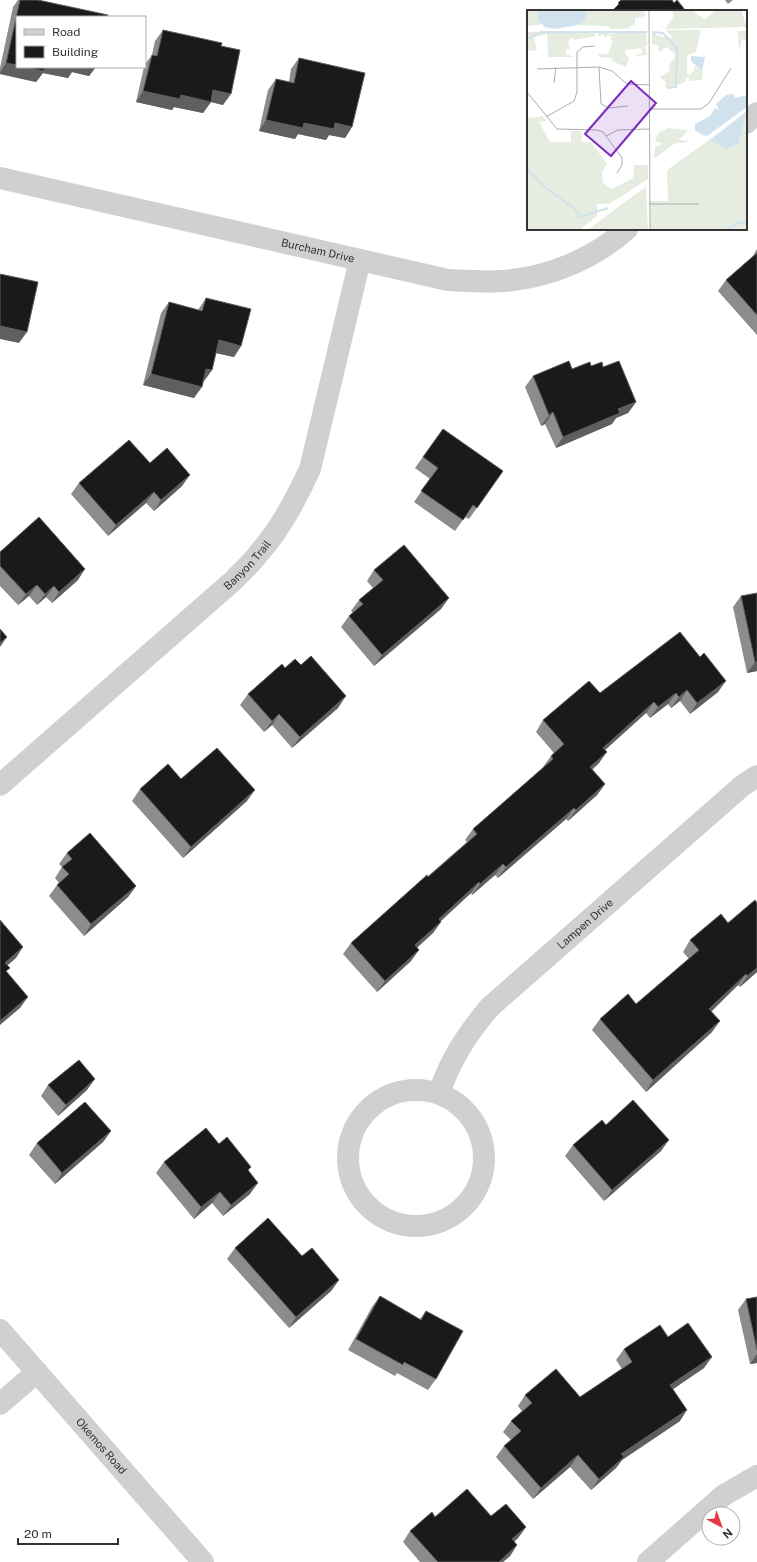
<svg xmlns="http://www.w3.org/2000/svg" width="757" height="1562" font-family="'Public Sans',sans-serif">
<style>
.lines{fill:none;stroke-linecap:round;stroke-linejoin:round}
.minor{stroke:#d0d0d0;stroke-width:22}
.tertiary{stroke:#d0d0d0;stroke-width:22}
.wall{fill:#8c8c8c}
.shaded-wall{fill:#5f5f5f}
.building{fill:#1a1a1a;stroke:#5f5f5f}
.labels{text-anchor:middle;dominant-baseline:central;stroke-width:4;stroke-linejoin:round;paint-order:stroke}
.street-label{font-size:11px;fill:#333;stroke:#fff}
.inset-river{fill:none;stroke:#cfe2ee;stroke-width:2}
.inset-road{fill:none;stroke:#adadad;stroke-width:1}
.view{fill:#7b2cbf;fill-opacity:0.15;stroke:#7b2cbf;stroke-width:2}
.inset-edge{fill:none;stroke:#333;stroke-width:2}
</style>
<rect width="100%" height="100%" fill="#fff"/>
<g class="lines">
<g class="minor">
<path d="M746,123L757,113"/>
<path id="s1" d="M0,178L448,280C470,281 491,283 513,280C554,275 596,257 627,229"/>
<path id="s2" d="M0,785L234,580C242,571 252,563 259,553C281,528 296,499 310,469L360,260"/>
<circle cx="416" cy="1158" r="68"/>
<path id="s3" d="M439,1093C451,1059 466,1035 490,1007L742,786L757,776"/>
<path d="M0,1404L37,1372"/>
<path d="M648,1562L724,1495L757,1476"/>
</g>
<path class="tertiary" id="s4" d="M0,1330L203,1562"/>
</g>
<g class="wall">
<path d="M18,0H38L96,67L89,76L72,72L68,78L43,73L36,82L0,74V68L13,7Z"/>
<path d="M725,0H733L728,4Z"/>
<path d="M163,30L221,46L223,105L211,102L203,113L174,107L172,110L136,102L144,67H145V64L152,55L155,41Z"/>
<path d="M299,58L352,127L345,138L329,135L326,140L298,134L295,139L259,131L268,90L276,79L289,82L291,69Z"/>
<path d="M757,249V335L718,291L726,280L754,255V254Z"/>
<path d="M206,298L241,346L234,357L216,353L212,370L204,381H203L194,398L143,385L161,313L169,302L198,310Z"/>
<path d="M591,366L603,367L636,402L628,413L616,418L612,424L556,448L545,424L541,426L525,387L533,376Z"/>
<path d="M443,429L503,471L469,519L465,517L455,531L414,502L430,479L415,468Z"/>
<path d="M150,463L182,486L154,511L146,503L108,536L71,494L79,483Z"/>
<path d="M0,552L78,580L52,603L46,597L37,605L29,596L18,605L0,586Z"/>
<path d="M374,570L441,609L374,666L341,627L349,616L353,613L351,611L359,600L373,588L367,581Z"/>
<path d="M741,596L757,671L747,673L733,607Z"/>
<path d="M680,632L718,692L690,714L680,701L671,708L668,704L650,718L646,713L605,750L599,763L592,770L605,784L597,795L568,821L566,819L498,878L495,875L472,895L471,893L441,921L433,933L417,948L411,961L377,992L343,954L351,943L467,842L465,840L473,829L544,768L543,767L551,756L554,753L536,732L543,720L600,693Z"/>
<path d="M285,668L338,708L292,748L272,725L264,732L240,705L248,694Z"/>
<path d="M181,779L247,801L183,858L132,801L140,789Z"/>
<path d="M67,853L136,886L128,897L84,936L49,896L57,885L59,883L55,878L62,867L59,864Z"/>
<path d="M757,903V972L740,987L738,985L711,1011L712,1032L646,1092L592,1030L600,1019L636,1004L689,959L683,952L690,940L728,923Z"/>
<path d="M48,1085L87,1090L58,1116L41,1096Z"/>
<path d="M606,1125L661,1151L604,1201L565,1156L573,1145Z"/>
<path d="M111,1131L103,1142L55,1184L29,1155L37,1143Z"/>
<path d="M219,1144L248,1171L250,1194L223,1216L212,1203L194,1219L156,1173L164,1162Z"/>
<path d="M235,1248L302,1256L339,1280L331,1291L289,1328L227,1259Z"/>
<path d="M380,1296L420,1319L426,1311L436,1379L428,1390L397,1373L395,1376L348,1350L372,1307Z"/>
<path d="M757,1297V1363L750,1364L738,1310L746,1299Z"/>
<path d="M668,1337L704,1368L673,1389L680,1421L622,1460L616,1468L591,1490L570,1467L533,1499L496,1457L504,1446L511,1440L503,1432L511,1421L522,1411L518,1406L525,1395L580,1397L622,1369L616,1360L624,1349Z"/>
<path d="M491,1516L526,1527L518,1538L514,1542L517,1545L510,1556L503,1562H420L403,1542L410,1531Z"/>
</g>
<g class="shaded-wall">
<path d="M6,63L17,65V67H96L89,76L72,72L68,78L43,73L36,82L0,74V72Z"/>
<path d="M213,90L231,94L223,105L211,102L203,113L174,107L172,110L136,102L143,91L181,95Z"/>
<path d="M266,120L304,123H335L352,127L345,138L329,135L326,140L298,134L295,139L259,131Z"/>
<path d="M0,326L27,332L19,343L0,339Z"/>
<path d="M219,340L241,346L234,357L211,352Z"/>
<path d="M206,369L212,370L204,381L199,380Z"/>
<path d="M151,374L202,387L194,398L143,385Z"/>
<path d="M636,402L628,413L616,418L612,424L556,448L563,437L618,409Z"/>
<path d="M553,412L545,424L541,426L549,415Z"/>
<path d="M190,475L182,486L154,511L161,500Z"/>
<path d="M154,492L146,503L108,536L116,525Z"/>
<path d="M85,569L78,580L52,603L59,592Z"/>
<path d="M37,585L29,596L18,605L26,594Z"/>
<path d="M54,586L46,597L37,605L45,594Z"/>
<path d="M449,598L441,609L374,666L382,655Z"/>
<path d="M7,637L0,647V643Z"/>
<path d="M755,662H757V671L747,673Z"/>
<path d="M726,681L718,692L690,714L697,703Z"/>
<path d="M687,690L680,701L671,708L679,697Z"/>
<path d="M676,693L668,704L650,718L658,707Z"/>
<path d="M346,696L338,708L292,748L300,737Z"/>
<path d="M654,702L646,713L595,759L603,748Z"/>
<path d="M279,714L272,725L264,732L272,721Z"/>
<path d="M607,752L599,763L582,778L590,767Z"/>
<path d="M605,784L597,795L568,821L576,810Z"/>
<path d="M255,790L247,801L183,858L191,847Z"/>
<path d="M574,808L566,819L498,878L506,867Z"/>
<path d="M503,864L495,875L472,895L480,884Z"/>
<path d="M479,882L471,893L431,930L439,919Z"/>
<path d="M136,886L128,897L84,936L91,924Z"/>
<path d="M441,922L433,933L407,956L415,945Z"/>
<path d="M23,947L16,958L0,972L5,963Z"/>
<path d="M419,950L411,961L377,992L385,981Z"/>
<path d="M757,968V972L740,987L747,976Z"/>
<path d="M746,974L738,985L702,1021L709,1009Z"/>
<path d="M28,997L20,1008L0,1025V1021Z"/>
<path d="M720,1021L712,1032L646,1092L653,1080Z"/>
<path d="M95,1079L87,1090L58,1116L66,1105Z"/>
<path d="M111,1131L103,1142L55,1184L62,1173Z"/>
<path d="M669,1140L661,1151L604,1201L612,1190Z"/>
<path d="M258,1183L250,1194L223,1216L231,1205Z"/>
<path d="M220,1192L212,1203L194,1219L201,1207Z"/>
<path d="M339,1280L331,1291L289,1328L296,1317Z"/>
<path d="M757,1354V1363L750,1364Z"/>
<path d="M712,1357L704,1368L663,1396L670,1385Z"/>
<path d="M687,1410L680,1421L622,1460L616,1468L591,1490L599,1479L621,1454Z"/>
<path d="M578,1455L570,1467L533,1499L541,1488Z"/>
<path d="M526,1527L518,1538L504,1551L512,1539Z"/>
<path d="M517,1545L510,1556L503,1562H499Z"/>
</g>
<g class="building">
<path d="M20,0H38L108,15L107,17H17V65L6,63Z"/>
<path d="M621,0H672L674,3L677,0L686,11H612L619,4L618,3Z"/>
<path d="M163,30L222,43L221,46L240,50L231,94L213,90L211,102L181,95L180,99L143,91L152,55L157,56Z"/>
<path d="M299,58L365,73L352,127L335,123L334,129L304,123L303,128L266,120L276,79L294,83Z"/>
<path d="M25,67H44V71Z"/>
<path d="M757,253V315L726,280Z"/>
<path d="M0,274L38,282L27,332L0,326Z"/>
<path d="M206,298L251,309L241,346L219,340L212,370L206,369L202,387L151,374L169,302L202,311Z"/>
<path d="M569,361L572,369L590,362L591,366L602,362L603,367L619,361L636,402L618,409L620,413L563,437L553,412L549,415L533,376Z"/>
<path d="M443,429L503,471L477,508L473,505L463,520L421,491L438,468L423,457Z"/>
<path d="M129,440L150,463L167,448L190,475L161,500L154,492L116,525L79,483Z"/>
<path d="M39,517L85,569L59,592L54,586L45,594L37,585L26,594L0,566V552Z"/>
<path d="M404,545L449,598L382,655L349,616L363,604L359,600L383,580L374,570Z"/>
<path d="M757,593V662H755L741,596Z"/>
<path d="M0,629L7,637L0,643Z"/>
<path d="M680,632L700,657L704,653L726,681L697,703L687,690L679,697L676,693L658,707L654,702L603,748L607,752L590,767L605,784L576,810L574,808L506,867L503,864L480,884L479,882L439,919L441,922L415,945L419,950L385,981L351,943L427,875L428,877L477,834L473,829L553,759L551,756L564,744L543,720L589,681L600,693Z"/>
<path d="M311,656L346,696L300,737L279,714L272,721L248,694L282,664L285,668L295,659L301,665Z"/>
<path d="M217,748L255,790L191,847L140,789L168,764L181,779Z"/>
<path d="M90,833L136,886L91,924L57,885L69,874L62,867L72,859L67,853Z"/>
<path d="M755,900L757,903V968L747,976L746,974L709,1009L720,1021L653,1080L600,1019L628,994L636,1004L699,950L690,940L721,914L728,923Z"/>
<path d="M0,920L23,947L5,963L10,968L6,971L28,997L0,1021Z"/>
<path d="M79,1060L95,1079L66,1105L48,1085Z"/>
<path d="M633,1100L669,1140L612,1190L573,1145L602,1120L606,1125Z"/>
<path d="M85,1102L111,1131L62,1173L37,1143Z"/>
<path d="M206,1128L219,1144L227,1137L251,1167L248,1170L258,1183L231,1205L220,1192L201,1207L164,1162Z"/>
<path d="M268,1218L302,1256L312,1248L339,1280L296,1317L235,1248Z"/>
<path d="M380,1296L421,1320L426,1311L463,1331L436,1379L404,1362L403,1365L356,1339Z"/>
<path d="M757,1297V1350L746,1299Z"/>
<path d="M688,1323L712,1357L670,1385L687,1410L621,1454L624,1457L599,1479L578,1455L541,1488L504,1446L521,1431L511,1421L532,1403L525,1395L556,1369L580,1397L632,1362L624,1349L660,1325L668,1337Z"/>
<path d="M467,1489L491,1516L506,1504L526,1527L512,1539L517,1545L499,1562H438L410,1531L432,1512L435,1517Z"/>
</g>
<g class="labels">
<g class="street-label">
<text stroke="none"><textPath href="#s1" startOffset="326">Burcham Drive</textPath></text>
<text stroke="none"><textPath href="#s2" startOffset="331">Banyon Trail</textPath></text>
<text stroke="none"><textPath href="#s3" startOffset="227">Lampen Drive</textPath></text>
<text stroke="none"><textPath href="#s4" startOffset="154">Okemos Road</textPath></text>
</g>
</g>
<g transform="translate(527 10)">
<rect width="220" height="220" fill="#fff"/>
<path d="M0,0H11L12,8L16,14L0,16ZM57,0H118V6L108,8V15L103,16V18L85,19L80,16L51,15L56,11ZM146,0H168V3L178,9L189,0H214L220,17L138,19L146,8ZM138,20H174L169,42L160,45V63L162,65L166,62L168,56L176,62L175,70L163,71L161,66L157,73L138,78L139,72L133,67L143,61L141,57L149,45L140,37L135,39L136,41H131L132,36L125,34V23L128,22L130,26L134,24V27L147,28ZM66,21L69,22L68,26L47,30L45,27L41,32L43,39L38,40L40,45L48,47H21L20,24L7,27L10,40L0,41V22ZM89,21L119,22L120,35L118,37L120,45L109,46V41L110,45L116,43L114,38L99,40L98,44L102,48L99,57L85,51V48L72,47L71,44H81L85,33L84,26L80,25L79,29L77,25L71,26V22L88,24ZM211,21H220V31L215,29L212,42ZM220,103V220H123V191H141L140,160ZM0,106L3,108L16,106L19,111L12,112L23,132H44V121H54L55,132H64L80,154L75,162L76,173L85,179L106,168L107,155H121V169L82,194H70V206L52,220H0ZM141,118L161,120L152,130L164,131L147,134L127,149L128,137L136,134L128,131L131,123ZM119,177L121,220H61L87,200Z" fill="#e6ecdf"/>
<path d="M11,0H57L59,2L58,10L51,15L28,19L18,17L11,10ZM164,46L178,47L175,61L164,51ZM207,84L208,88L220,85V97L180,126L175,125L168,120V114L183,106L188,98L192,100L189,94L199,85ZM220,101L211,134L199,139L183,130Z" fill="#cfe2ee"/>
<path class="inset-river" d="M125,22L136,23L150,39L149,77L140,78M0,29L14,22H120M0,159L19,178L47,198L53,207L81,198M199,220L213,212L220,213"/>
<path class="inset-road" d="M122,0L123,220M72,57L74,94L82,98L101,96M10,59L72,57L85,61L100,74L122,75M27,73L29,57M0,82L30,119L70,120L76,122L95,148V155L90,163M122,99H174L182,93L204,58M19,107L47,91L50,82V42L56,37L68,36M79,126L91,120L122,119M122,194H172"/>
<path class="view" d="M104,71L129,93L84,146L58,124Z"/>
<rect width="220" height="220" class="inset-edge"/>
</g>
<rect x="16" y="16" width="130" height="52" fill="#ffffff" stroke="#adadad"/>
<rect x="24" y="29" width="20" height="6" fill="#d0d0d0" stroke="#adadad"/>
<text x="52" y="36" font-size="12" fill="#333333">Road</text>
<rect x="24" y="46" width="20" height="12" fill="#1a1a1a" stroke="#adadad"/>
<text x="52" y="56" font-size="12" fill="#333333">Building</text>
<g transform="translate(721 1526) rotate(139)"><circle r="19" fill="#ffffff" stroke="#adadad"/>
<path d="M0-3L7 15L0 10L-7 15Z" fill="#e63946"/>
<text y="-6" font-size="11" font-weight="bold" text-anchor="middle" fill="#333333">N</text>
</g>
<path d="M18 1538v6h100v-6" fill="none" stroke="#333333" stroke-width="2"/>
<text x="24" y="1538" font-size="12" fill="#333333" stroke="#ffffff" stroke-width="3" paint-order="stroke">20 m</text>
</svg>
